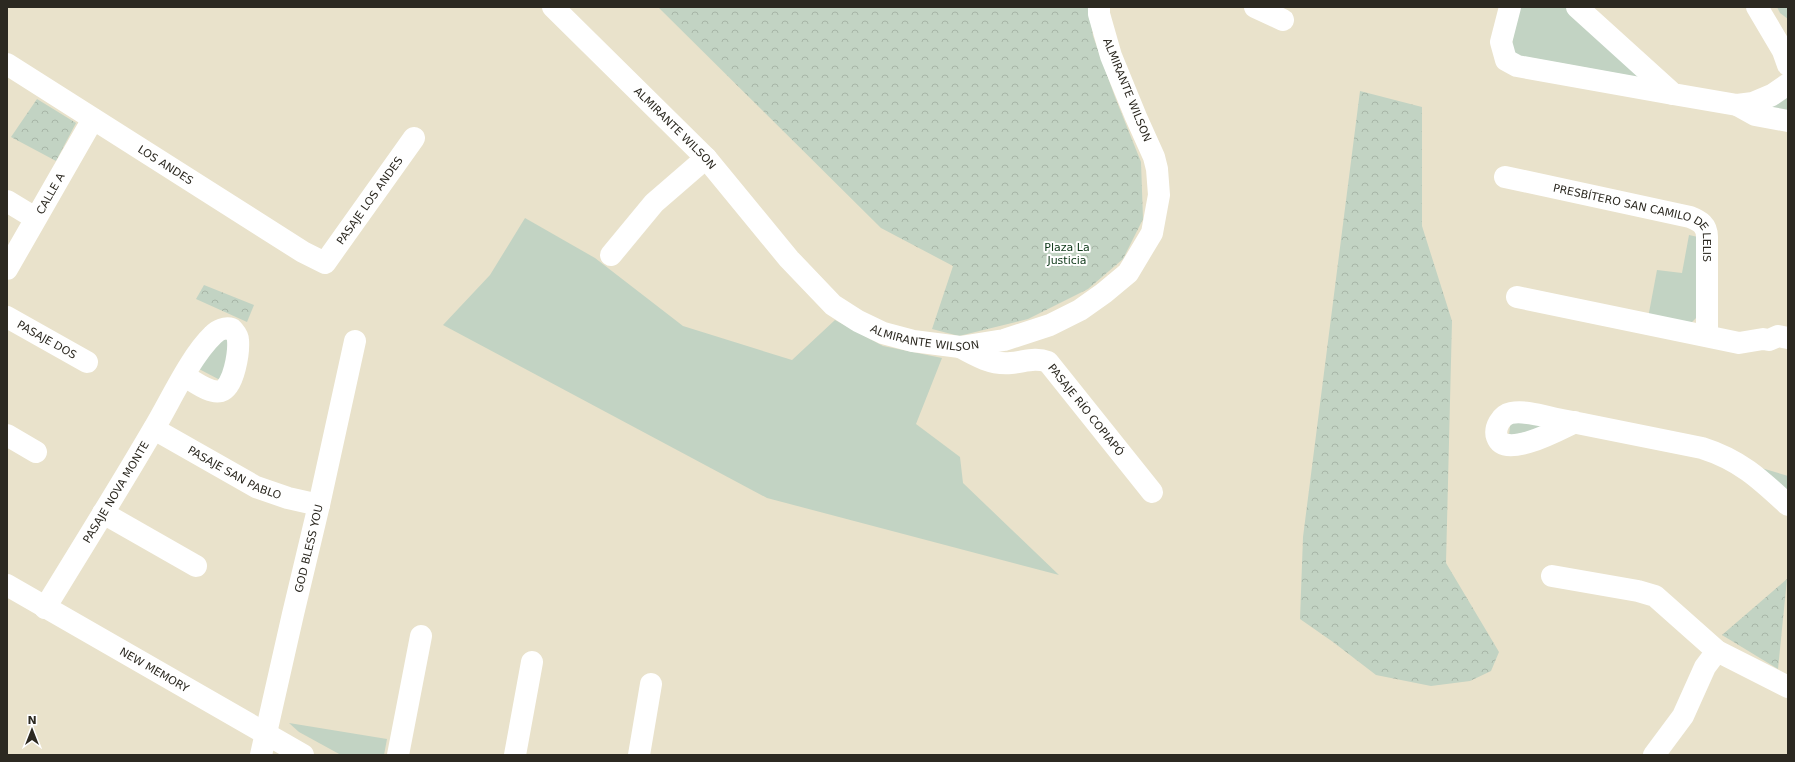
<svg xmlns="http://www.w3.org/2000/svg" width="1795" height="762" font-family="'DejaVu Sans',sans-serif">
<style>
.green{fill:#c2d3c3}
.forest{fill:url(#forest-crowns)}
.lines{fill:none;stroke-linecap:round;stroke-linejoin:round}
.minor{stroke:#fff;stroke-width:22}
.labels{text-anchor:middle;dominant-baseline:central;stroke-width:4;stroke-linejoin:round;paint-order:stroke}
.street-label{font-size:11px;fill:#2c2921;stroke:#fff}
.park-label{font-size:11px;fill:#0b3616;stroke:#fff}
</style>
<defs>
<pattern id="forest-crowns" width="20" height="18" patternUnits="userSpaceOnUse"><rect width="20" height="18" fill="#c2d3c3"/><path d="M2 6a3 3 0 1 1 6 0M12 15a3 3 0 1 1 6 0" fill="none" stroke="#a7b5a7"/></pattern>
</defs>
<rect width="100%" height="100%" fill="#e9e2cb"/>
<g class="green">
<path d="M1519,7H1565L1643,78L1510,54Z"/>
<path d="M1777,7H1788V19L1780,13Z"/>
<path d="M1788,94V115L1755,110Z"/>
<path d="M525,218L595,258L683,326L792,360L835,320L883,346L942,358L916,424L960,457L963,483L1059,575L767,498L443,325L490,275Z"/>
<path d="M1689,235L1698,237V316L1692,322L1679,323L1648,318L1657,270L1682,273Z"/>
<path d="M221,335L234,345L220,380L199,369Z"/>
<path d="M1518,417L1556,425L1509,436L1510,426Z"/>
<path d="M1758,467L1788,476V494Z"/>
<path d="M289,723L387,739L384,755H341L299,732Z"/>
</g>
<g class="forest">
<path d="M658,7H1089L1093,36L1115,97L1141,162L1143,219L1123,259L1088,289L1028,319L959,336L932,329L953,266L881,228Z"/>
<path d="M1360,91L1422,107V226L1452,321L1446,563L1499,652L1491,671L1470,681L1431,686L1376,675L1333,642L1300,619L1303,537Z"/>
<path d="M37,99L76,123L56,161L11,137Z"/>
<path d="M204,285L254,305L247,322L196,299Z"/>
<path d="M1787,579L1778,669L1722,635Z"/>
</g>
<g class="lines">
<g class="minor">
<path id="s1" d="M553,7L706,158L789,259L833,305L858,321L883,333L913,341L960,347L1004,340L1050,325L1080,310L1104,293L1128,273L1152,233L1159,195L1157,169L1154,157L1136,117L1111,56L1099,14V7"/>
<path d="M1255,7L1283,20"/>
<path d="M1510,7L1501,42L1506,60L1517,66L1673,94"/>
<path d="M1577,7L1673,94L1737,105L1753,103L1772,95L1788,84"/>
<path d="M1757,7L1783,51L1788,65"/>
<path id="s2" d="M7,64L303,252L325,263L414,138"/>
<path d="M1737,105L1755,115L1788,121"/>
<path id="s3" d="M1505,177L1690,217C1700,221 1707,225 1707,237V335"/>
<path d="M7,201L35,218"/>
<path d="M611,255L654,203L706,158"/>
<path id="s4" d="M7,269L93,119"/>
<path d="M1517,297L1739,343L1763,339L1769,340L1778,336L1788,338"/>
<path id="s5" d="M7,317L87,362"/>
<path id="s6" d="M960,347C976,356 992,365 1011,363C1024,362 1035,357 1048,362L1152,492"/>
<path d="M1575,422C1562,428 1505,460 1497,437C1494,428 1501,415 1511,413C1527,410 1546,417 1562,420C1609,429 1656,439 1702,448C1740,460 1760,479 1788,505"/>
<path id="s7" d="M154,429L256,487L288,498L319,505"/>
<path d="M7,435L36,452"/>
<path d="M103,513L196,566"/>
<path d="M1552,576L1638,591L1655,596L1717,651L1788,687"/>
<path id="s8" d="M7,585L303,755"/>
<path id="s9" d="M45,608C81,549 118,490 153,430C170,402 190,357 213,335C218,330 225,327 232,329C235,333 238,335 238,340C239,352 234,387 221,391C209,394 194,381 184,376"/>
<path id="s10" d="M261,755L293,614L319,505L355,341"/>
<path d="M398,755L421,636"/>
<path d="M515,755L532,662"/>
<path d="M639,755L651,684"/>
<path d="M1654,755L1683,716L1705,667L1717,651"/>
</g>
</g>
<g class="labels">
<g class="street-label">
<text transform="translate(1127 90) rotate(68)">ALMIRANTE WILSON</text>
<text stroke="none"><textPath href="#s1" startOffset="172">ALMIRANTE WILSON</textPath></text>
<text stroke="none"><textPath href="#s2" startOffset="188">LOS ANDES</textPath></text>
<text stroke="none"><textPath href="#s4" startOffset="87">CALLE A</textPath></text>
<text stroke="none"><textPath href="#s2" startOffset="452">PASAJE LOS ANDES</textPath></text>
<text stroke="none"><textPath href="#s3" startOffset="146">PRESBÍTERO SAN CAMILO DE LELIS</textPath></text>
<text stroke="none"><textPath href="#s1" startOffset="509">ALMIRANTE WILSON</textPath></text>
<text stroke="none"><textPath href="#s5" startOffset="46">PASAJE DOS</textPath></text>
<text stroke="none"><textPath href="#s6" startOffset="153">PASAJE RÍO COPIAPÓ</textPath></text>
<text stroke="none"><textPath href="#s7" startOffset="92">PASAJE SAN PABLO</textPath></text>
<text stroke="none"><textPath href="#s9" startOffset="136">PASAJE NOVA MONTE</textPath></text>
<text stroke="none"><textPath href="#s10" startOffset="212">GOD BLESS YOU</textPath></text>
<text stroke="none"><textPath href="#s8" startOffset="170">NEW MEMORY</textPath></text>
</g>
<g class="park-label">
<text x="1067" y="247">Plaza La<tspan x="1067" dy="13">Justicia</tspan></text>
</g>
</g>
<rect width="1795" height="762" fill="none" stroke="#2c2921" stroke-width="16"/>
<g transform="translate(32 730)" stroke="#ffffff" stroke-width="3" paint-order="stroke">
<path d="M0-3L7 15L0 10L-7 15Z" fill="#2c2921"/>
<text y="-6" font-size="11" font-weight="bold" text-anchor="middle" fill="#2c2921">N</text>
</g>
</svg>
